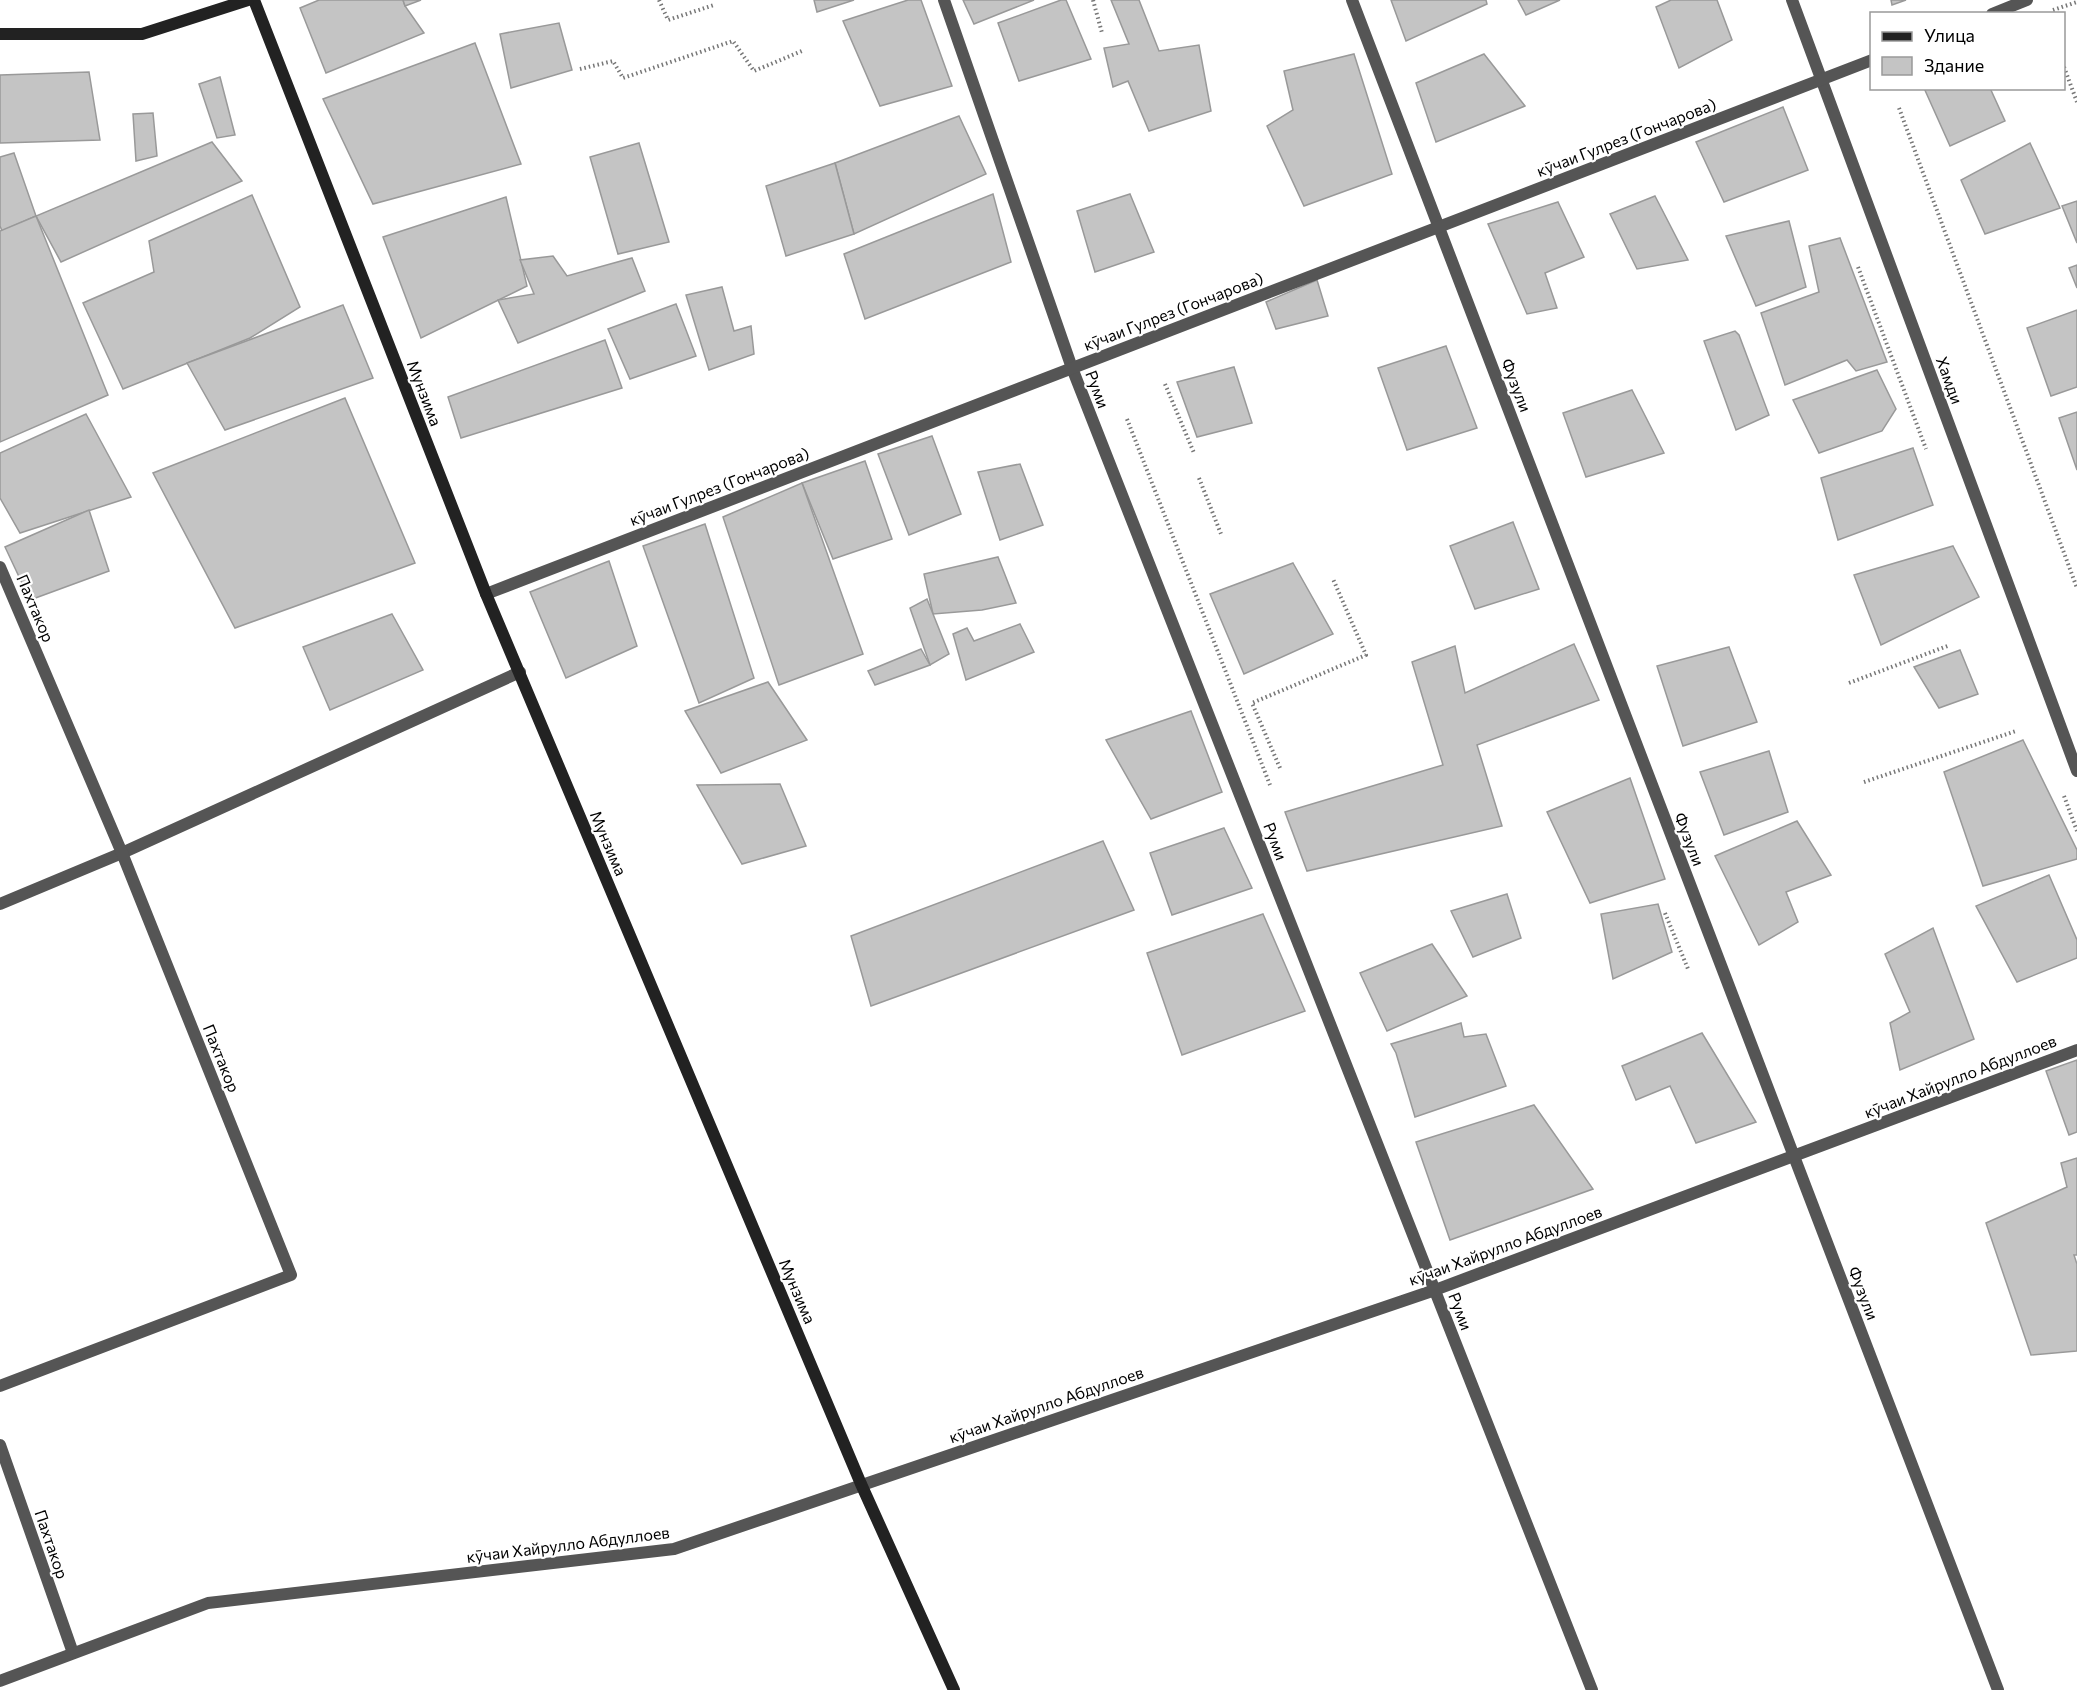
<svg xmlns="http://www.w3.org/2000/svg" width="2077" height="1690" font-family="Commissioner,sans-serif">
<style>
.building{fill:#c4c4c4;stroke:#999;stroke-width:1.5}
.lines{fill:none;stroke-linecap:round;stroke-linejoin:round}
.path{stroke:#777;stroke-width:4;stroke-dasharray:1.5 3;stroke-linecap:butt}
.lane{stroke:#555;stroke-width:12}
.street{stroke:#555;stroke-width:12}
.secondary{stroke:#222;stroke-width:12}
.labels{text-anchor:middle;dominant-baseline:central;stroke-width:4.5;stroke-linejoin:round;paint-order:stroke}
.street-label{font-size:16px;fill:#000;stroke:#fff}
</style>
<rect width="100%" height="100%" fill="#fff"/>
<g class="building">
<path d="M319,0H403L405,6L424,33L326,73L300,8Z"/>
<path d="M403,0H421L405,6Z"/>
<path d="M814,0H854L817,12Z"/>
<path d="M908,0H921L952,86L880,106L843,21Z"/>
<path d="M963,0H1034L974,24Z"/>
<path d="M1061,0H1066L1091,59L1019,81L998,23Z"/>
<path d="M1111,0H1139L1159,51L1199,45L1211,111L1149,131L1128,81L1113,87L1104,48L1129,44Z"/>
<path d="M1391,0H1486L1487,4L1406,41Z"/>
<path d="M1518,0H1560L1526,15Z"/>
<path d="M1671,0H1717L1732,40L1679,68L1656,7Z"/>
<path d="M1891,0H1906L1892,5Z"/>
<path d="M559,23L572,70L511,88L500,34Z"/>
<path d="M475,43L521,164L373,204L323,99Z"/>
<path d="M1354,54L1392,174L1304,206L1267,126L1293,110L1284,71Z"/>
<path d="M1484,54L1525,106L1436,142L1416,83Z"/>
<path d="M89,72L100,140L0,143V75Z"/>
<path d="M220,77L235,135L217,138L199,84Z"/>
<path d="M1924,88H1990L2005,121L1950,146Z"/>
<path d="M1783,107L1808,170L1724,202L1696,142Z"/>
<path d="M153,113L157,156L136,161L133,114Z"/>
<path d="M959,116L986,174L854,234L835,163Z"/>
<path d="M212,142L242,181L61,262L36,216Z"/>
<path d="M639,143L669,242L618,254L590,157Z"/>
<path d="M2030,143L2060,208L1985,234L1961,180Z"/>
<path d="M14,153L36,216L2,231L0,226V157Z"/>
<path d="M835,163L854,234L786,256L766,186Z"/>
<path d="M993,194L1011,262L865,319L844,254Z"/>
<path d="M1130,194L1154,252L1095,272L1077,211Z"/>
<path d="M252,195L300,307L250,338L123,389L83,303L154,272L149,241Z"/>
<path d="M1655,196L1688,260L1637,269L1610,214Z"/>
<path d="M506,197L527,286L421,338L383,237Z"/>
<path d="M2077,201V243L2062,206Z"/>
<path d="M1558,202L1584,257L1545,273L1557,308L1527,314L1488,224Z"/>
<path d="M36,216L108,395L0,442V231Z"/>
<path d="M1789,221L1806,287L1756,306L1726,236Z"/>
<path d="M1840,238L1887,362L1856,371L1847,360L1785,385L1761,313L1819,292L1809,246Z"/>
<path d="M553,256L567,276L632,258L645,291L518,343L498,300L534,294L520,260Z"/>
<path d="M2077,265V288L2069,268Z"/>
<path d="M1317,280L1328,316L1276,329L1266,302Z"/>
<path d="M722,287L734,331L751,326L754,354L709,370L686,295Z"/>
<path d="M676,304L696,356L630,379L608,329Z"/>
<path d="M343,305L373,378L225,430L187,363Z"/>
<path d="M2077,310V387L2051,396L2027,328Z"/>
<path d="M1735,331L1739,335L1769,415L1736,430L1704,341Z"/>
<path d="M605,340L622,388L461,438L448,397Z"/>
<path d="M1446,346L1477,428L1407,450L1378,368Z"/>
<path d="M1234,367L1252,423L1197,437L1177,382Z"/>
<path d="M1877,370L1896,409L1882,431L1819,453L1793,400Z"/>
<path d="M1632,390L1664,453L1586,477L1563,413Z"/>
<path d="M345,398L415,563L235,628L153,473Z"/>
<path d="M2077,412V470L2059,418Z"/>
<path d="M86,414L131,497L20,533L0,498V453Z"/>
<path d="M932,436L961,514L909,535L878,454Z"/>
<path d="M1913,448L1933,505L1838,540L1821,478Z"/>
<path d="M865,461L892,539L833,559L802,483Z"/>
<path d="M1020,464L1043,525L1000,540L978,472Z"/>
<path d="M802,483L863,654L779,685L723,517Z"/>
<path d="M89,510L109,571L30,600L5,547Z"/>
<path d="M1513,522L1539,589L1475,609L1450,546Z"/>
<path d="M705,524L754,678L699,703L643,546Z"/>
<path d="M1953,546L1979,597L1881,645L1854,575Z"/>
<path d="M998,557L1016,603L982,610L933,614L924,574Z"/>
<path d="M609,561L637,646L566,678L530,592Z"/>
<path d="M1293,563L1333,634L1244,674L1210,594Z"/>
<path d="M927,599L949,654L930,665L910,608Z"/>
<path d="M392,614L423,670L330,710L303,647Z"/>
<path d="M1020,624L1034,652L966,680L953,634L967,628L974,641Z"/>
<path d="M1574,644L1599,700L1477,745L1502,826L1307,871L1285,812L1443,765L1412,662L1455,646L1465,693Z"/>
<path d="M1729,647L1757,722L1683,746L1657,666Z"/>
<path d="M921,649L930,665L875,685L868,671Z"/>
<path d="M1960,650L1978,694L1939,708L1914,667Z"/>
<path d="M768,682L807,740L721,773L685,711Z"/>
<path d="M1191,711L1222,792L1151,819L1106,740Z"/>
<path d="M2023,740L2077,850V859L1983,886L1944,772Z"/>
<path d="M1769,751L1788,812L1724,835L1700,772Z"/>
<path d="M1630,778L1665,879L1590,903L1547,812Z"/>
<path d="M780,784L806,846L742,864L697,785Z"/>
<path d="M1797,821L1831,875L1786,892L1798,922L1759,945L1715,856Z"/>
<path d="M1224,828L1252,888L1172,915L1150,853Z"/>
<path d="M1103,841L1134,910L871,1006L851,936Z"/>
<path d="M2049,875L2077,940V958L2017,982L1976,906Z"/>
<path d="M1507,894L1521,938L1473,957L1451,911Z"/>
<path d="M1658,904L1672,952L1613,979L1601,914Z"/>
<path d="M1263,914L1305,1011L1182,1055L1147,953Z"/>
<path d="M1933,928L1974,1039L1900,1070L1890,1023L1910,1012L1885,954Z"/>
<path d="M1432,944L1467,996L1387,1031L1360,973Z"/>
<path d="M1461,1023L1464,1037L1486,1034L1506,1086L1415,1117L1396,1053L1391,1044Z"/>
<path d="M1702,1033L1756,1122L1696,1143L1670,1086L1636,1100L1622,1066Z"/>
<path d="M2077,1060V1132L2069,1135L2046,1071Z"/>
<path d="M1534,1105L1593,1189L1450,1240L1416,1142Z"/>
<path d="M2077,1158V1255H2074L2077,1264V1351L2031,1355L1986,1223L2067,1187L2061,1163Z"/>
</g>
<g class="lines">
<g class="path">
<path d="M659,0L668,20L714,5"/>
<path d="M1093,0L1102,33"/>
<path d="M2053,10L2077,2"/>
<path d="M2064,67L2077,102"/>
<path d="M580,69L613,61L623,78L733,41L754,71L802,51"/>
<path d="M1899,108L2077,588"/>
<path d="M1858,267L1926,449"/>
<path d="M1165,384L1194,453"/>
<path d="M1127,419L1270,785"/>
<path d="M1199,478L1221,534"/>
<path d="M1849,683L1950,645"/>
<path d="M1280,768L1252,703L1366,655L1333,579"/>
<path d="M1864,782L2016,731"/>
<path d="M2064,796L2077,831"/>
<path d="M1665,913L1688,969"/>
</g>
<path class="lane" d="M0,904L122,853L520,672"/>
<g class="street">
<path d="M944,0L1072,368L1592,1690"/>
<path d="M1352,0L1998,1690"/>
<path d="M1792,0L2077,771"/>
<path d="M1992,14L2027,0"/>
<path d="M0,567L122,853L291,1275L0,1386"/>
<path d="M486,594L1872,60"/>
<path d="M0,1445L73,1653"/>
<path d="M0,1681L208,1603L674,1549L1435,1290L2077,1050"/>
</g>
<g class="secondary">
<path d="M254,0L486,594L861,1484L954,1690"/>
<path d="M0,34H142L248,0"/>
</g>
</g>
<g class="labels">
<g class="street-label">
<text transform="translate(1626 137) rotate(-21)">кӯчаи Гулрез (Гончарова)</text>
<text transform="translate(1173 311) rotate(-21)">кӯчаи Гулрез (Гончарова)</text>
<text transform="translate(1950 380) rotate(70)">Хамди</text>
<text transform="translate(1517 385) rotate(69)">Фузули</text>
<text transform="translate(1098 389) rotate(69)">Руми</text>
<text transform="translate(425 393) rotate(69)">Мунзима</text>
<text transform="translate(719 486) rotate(-21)">кӯчаи Гулрез (Гончарова)</text>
<text transform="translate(36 608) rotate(67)">Пахтакор</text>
<text transform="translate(1690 839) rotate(69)">Фузули</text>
<text transform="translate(1276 841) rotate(69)">Руми</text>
<text transform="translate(609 843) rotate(67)">Мунзима</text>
<text transform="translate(222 1058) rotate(68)">Пахтакор</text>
<text transform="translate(1960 1076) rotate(-21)">кӯчаи Хайрулло Абдуллоев</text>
<text transform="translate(1505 1245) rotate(-20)">кӯчаи Хайрулло Абдуллоев</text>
<text transform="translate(798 1291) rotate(67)">Мунзима</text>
<text transform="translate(1864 1293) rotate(69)">Фузули</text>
<text transform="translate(1461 1311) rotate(69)">Руми</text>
<text transform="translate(1046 1404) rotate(-19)">кӯчаи Хайрулло Абдуллоев</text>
<text transform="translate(52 1544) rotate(71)">Пахтакор</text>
<text transform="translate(568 1544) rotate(-7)">кӯчаи Хайрулло Абдуллоев</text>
</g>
</g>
<rect x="1870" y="12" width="195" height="78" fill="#ffffff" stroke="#999999" stroke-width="1.5"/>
<rect x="1882" y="32" width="30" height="9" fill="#222222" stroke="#999999" stroke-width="1.5"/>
<text x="1924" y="42" font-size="18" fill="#000000">Улица</text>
<rect x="1882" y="57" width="30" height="18" fill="#c4c4c4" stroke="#999999" stroke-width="1.5"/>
<text x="1924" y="72" font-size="18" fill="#000000">Здание</text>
</svg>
